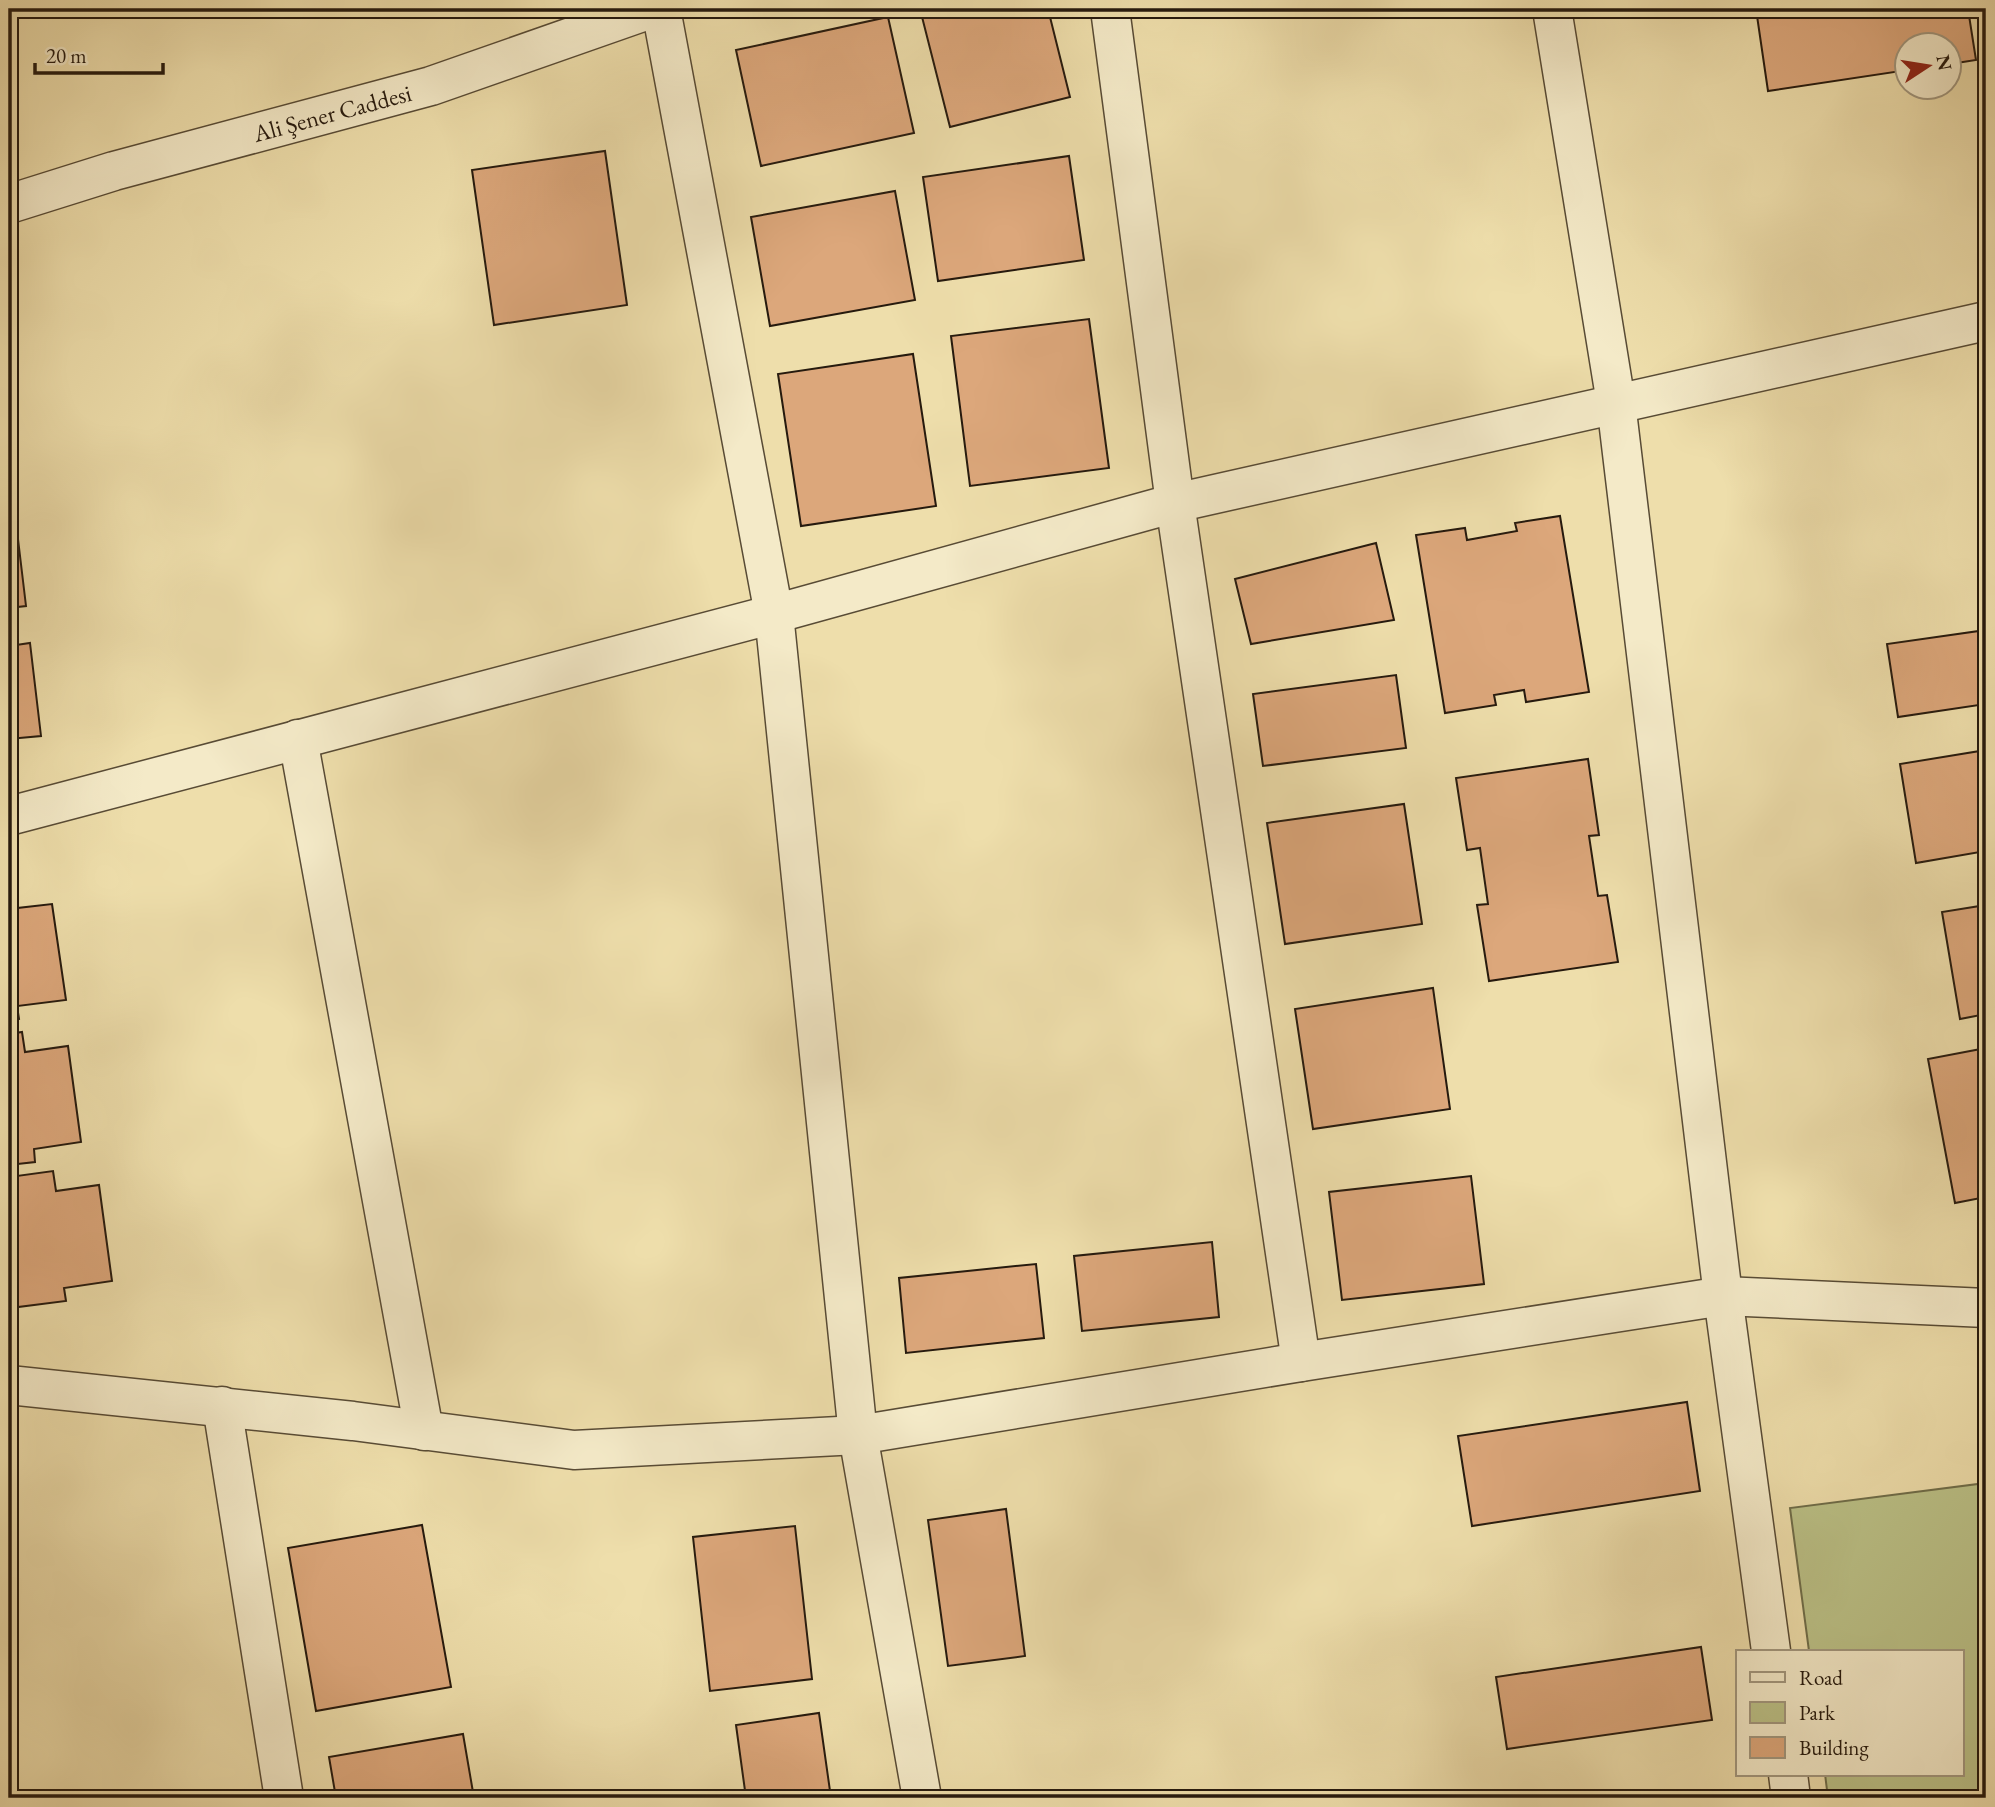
<svg xmlns="http://www.w3.org/2000/svg" width="1995" height="1807" font-family="'EB Garamond',serif">
<style>
.green{fill:#bbc187;stroke:#706e4a;stroke-width:2}
.building{fill:#dca77b;stroke:#261a0e;stroke-width:2}
.lines{fill:none;stroke-linecap:round;stroke-linejoin:round}
.minor-casing{stroke:#584b35;stroke-width:41}
.minor{stroke:#f4eac8;stroke-width:38}
.labels{text-anchor:middle;dominant-baseline:central;stroke-width:5;stroke-linejoin:round;paint-order:stroke}
.street-label{font-size:24px;fill:#261a0e;stroke:#f4eac8}
</style>
<rect width="100%" height="100%" fill="#eedeab"/>
<filter id="stains"><feTurbulence type="fractalNoise" baseFrequency=".00286" numOctaves="4"/><feColorMatrix values="0 0 0 0 .2 0 0 0 0 .09 0 0 0 0 .02 0 0 0 .5 -.17"/></filter>
<radialGradient id="worn" r=".72"><stop offset=".6" stop-color="#630" stop-opacity="0"/><stop offset="1" stop-color="#630" stop-opacity=".3"/></radialGradient>
<path class="green" d="M1986,1483V1798H1828L1825,1774H1962V1651H1809L1790,1508Z"/>
<g class="building">
<path d="M920,9H1048L1070,97L950,127Z"/>
<path d="M1756,9H1968L1976,60L1950,64V46H1908V70L1768,91Z"/>
<path d="M888,17L914,133L761,166L736,50Z"/>
<path d="M605,151L627,305L494,325L472,170Z"/>
<path d="M1069,156L1084,260L938,281L923,177Z"/>
<path d="M895,191L915,300L770,326L751,217Z"/>
<path d="M1089,319L1109,468L970,486L951,336Z"/>
<path d="M913,354L936,506L801,526L778,374Z"/>
<path d="M15,514L26,606L9,608V515Z"/>
<path d="M1560,516L1589,692L1526,702L1524,690L1494,695L1496,705L1445,713L1416,535L1465,528L1467,540L1517,531L1515,523Z"/>
<path d="M1376,543L1394,620L1251,644L1235,579Z"/>
<path d="M1986,630V704L1898,717L1887,644Z"/>
<path d="M30,643L41,736L9,739V646Z"/>
<path d="M1396,675L1406,748L1263,766L1253,694Z"/>
<path d="M1986,750V851L1916,863L1900,764Z"/>
<path d="M1588,759L1599,835L1589,836L1598,896L1607,895L1618,962L1489,981L1477,905L1488,904L1480,848L1467,850L1456,778Z"/>
<path d="M1404,804L1422,924L1285,944L1267,823Z"/>
<path d="M52,904L66,1000L17,1006L19,1019L9,1021V909Z"/>
<path d="M1986,905V1014L1960,1019L1942,912Z"/>
<path d="M1433,988L1450,1109L1313,1129L1295,1009Z"/>
<path d="M22,1032L25,1052L68,1046L81,1142L34,1149L35,1162L9,1165V1034Z"/>
<path d="M1986,1048V1197L1955,1203L1928,1059Z"/>
<path d="M53,1171L56,1191L99,1185L112,1281L64,1288L66,1301L10,1308L9,1177Z"/>
<path d="M1471,1176L1484,1284L1342,1300L1329,1192Z"/>
<path d="M1212,1242L1219,1317L1082,1331L1074,1256Z"/>
<path d="M1036,1264L1044,1338L906,1353L899,1278Z"/>
<path d="M1687,1402L1700,1491L1472,1526L1458,1436Z"/>
<path d="M1006,1509L1025,1656L948,1666L928,1520Z"/>
<path d="M422,1525L451,1687L316,1711L288,1548Z"/>
<path d="M795,1526L812,1679L710,1691L693,1537Z"/>
<path d="M1701,1647L1712,1720L1507,1749L1496,1677Z"/>
<path d="M819,1713L831,1798H746L736,1725Z"/>
<path d="M463,1734L474,1798H336L329,1757Z"/>
</g>
<g class="lines">
<defs>
<g id="minor">
<path d="M661,9L774,614L858,1435L922,1798"/>
<path d="M1110,9L1175,503L1301,1362"/>
<path d="M1552,9L1616,403L1723,1296L1771,1651"/>
<path id="s1" d="M9,204L114,171L431,86L651,9"/>
<path d="M298,739L424,1431"/>
<path d="M9,816L774,614L1175,503L1986,321"/>
<path d="M9,1385L353,1421L574,1450L858,1435L1301,1362L1723,1296L1986,1308"/>
<path d="M222,1406L284,1798"/>
<path d="M1788,1774L1791,1798"/>
</g>
</defs>
<use href="#minor" class="minor-casing"/>
<use href="#minor" class="minor"/>
</g>
<g class="labels">
<g class="street-label">
<text stroke="none"><textPath href="#s1" startOffset="336">Ali Şener Caddesi</textPath></text>
</g>
</g>
<rect width="1995" height="1807" fill="none" stroke="#eedeab" stroke-width="35"/>
<rect x="10" y="10" width="1974" height="1786" fill="none" stroke="#261a0e" stroke-width="3.5"/>
<rect x="18" y="18" width="1960" height="1772" fill="none" stroke="#261a0e" stroke-width="2"/>
<rect x="1736" y="1650" width="228" height="126" fill="#f4eac8" stroke="#a2977e" stroke-width="2"/>
<rect x="1750" y="1672" width="35" height="10" fill="#f4eac8" stroke="#a2977e" stroke-width="2"/>
<text x="1799" y="1685" font-size="21" fill="#261a0e">Road</text>
<rect x="1750" y="1702" width="35" height="21" fill="#bbc187" stroke="#a2977e" stroke-width="2"/>
<text x="1799" y="1720" font-size="21" fill="#261a0e">Park</text>
<rect x="1750" y="1737" width="35" height="21" fill="#dca77b" stroke="#a2977e" stroke-width="2"/>
<text x="1799" y="1755" font-size="21" fill="#261a0e">Building</text>
<g transform="translate(1928 66) rotate(78)"><circle r="33" fill="#f4eac8" stroke="#a2977e" stroke-width="2"/>
<path d="M0-5L12 26L0 18L-12 26Z" fill="#8f2418"/>
<text y="-10" font-size="19" font-weight="bold" text-anchor="middle" fill="#261a0e">N</text>
</g>
<path d="M35 63v10h128v-10" fill="none" stroke="#261a0e" stroke-width="3.5"/>
<text x="46" y="63" font-size="21" fill="#261a0e" stroke="#f4eac8" stroke-width="5" paint-order="stroke">20 m</text>
<rect width="100%" height="100%" filter="url(#stains)"/>
<rect width="100%" height="100%" fill="url(#worn)"/>
</svg>
